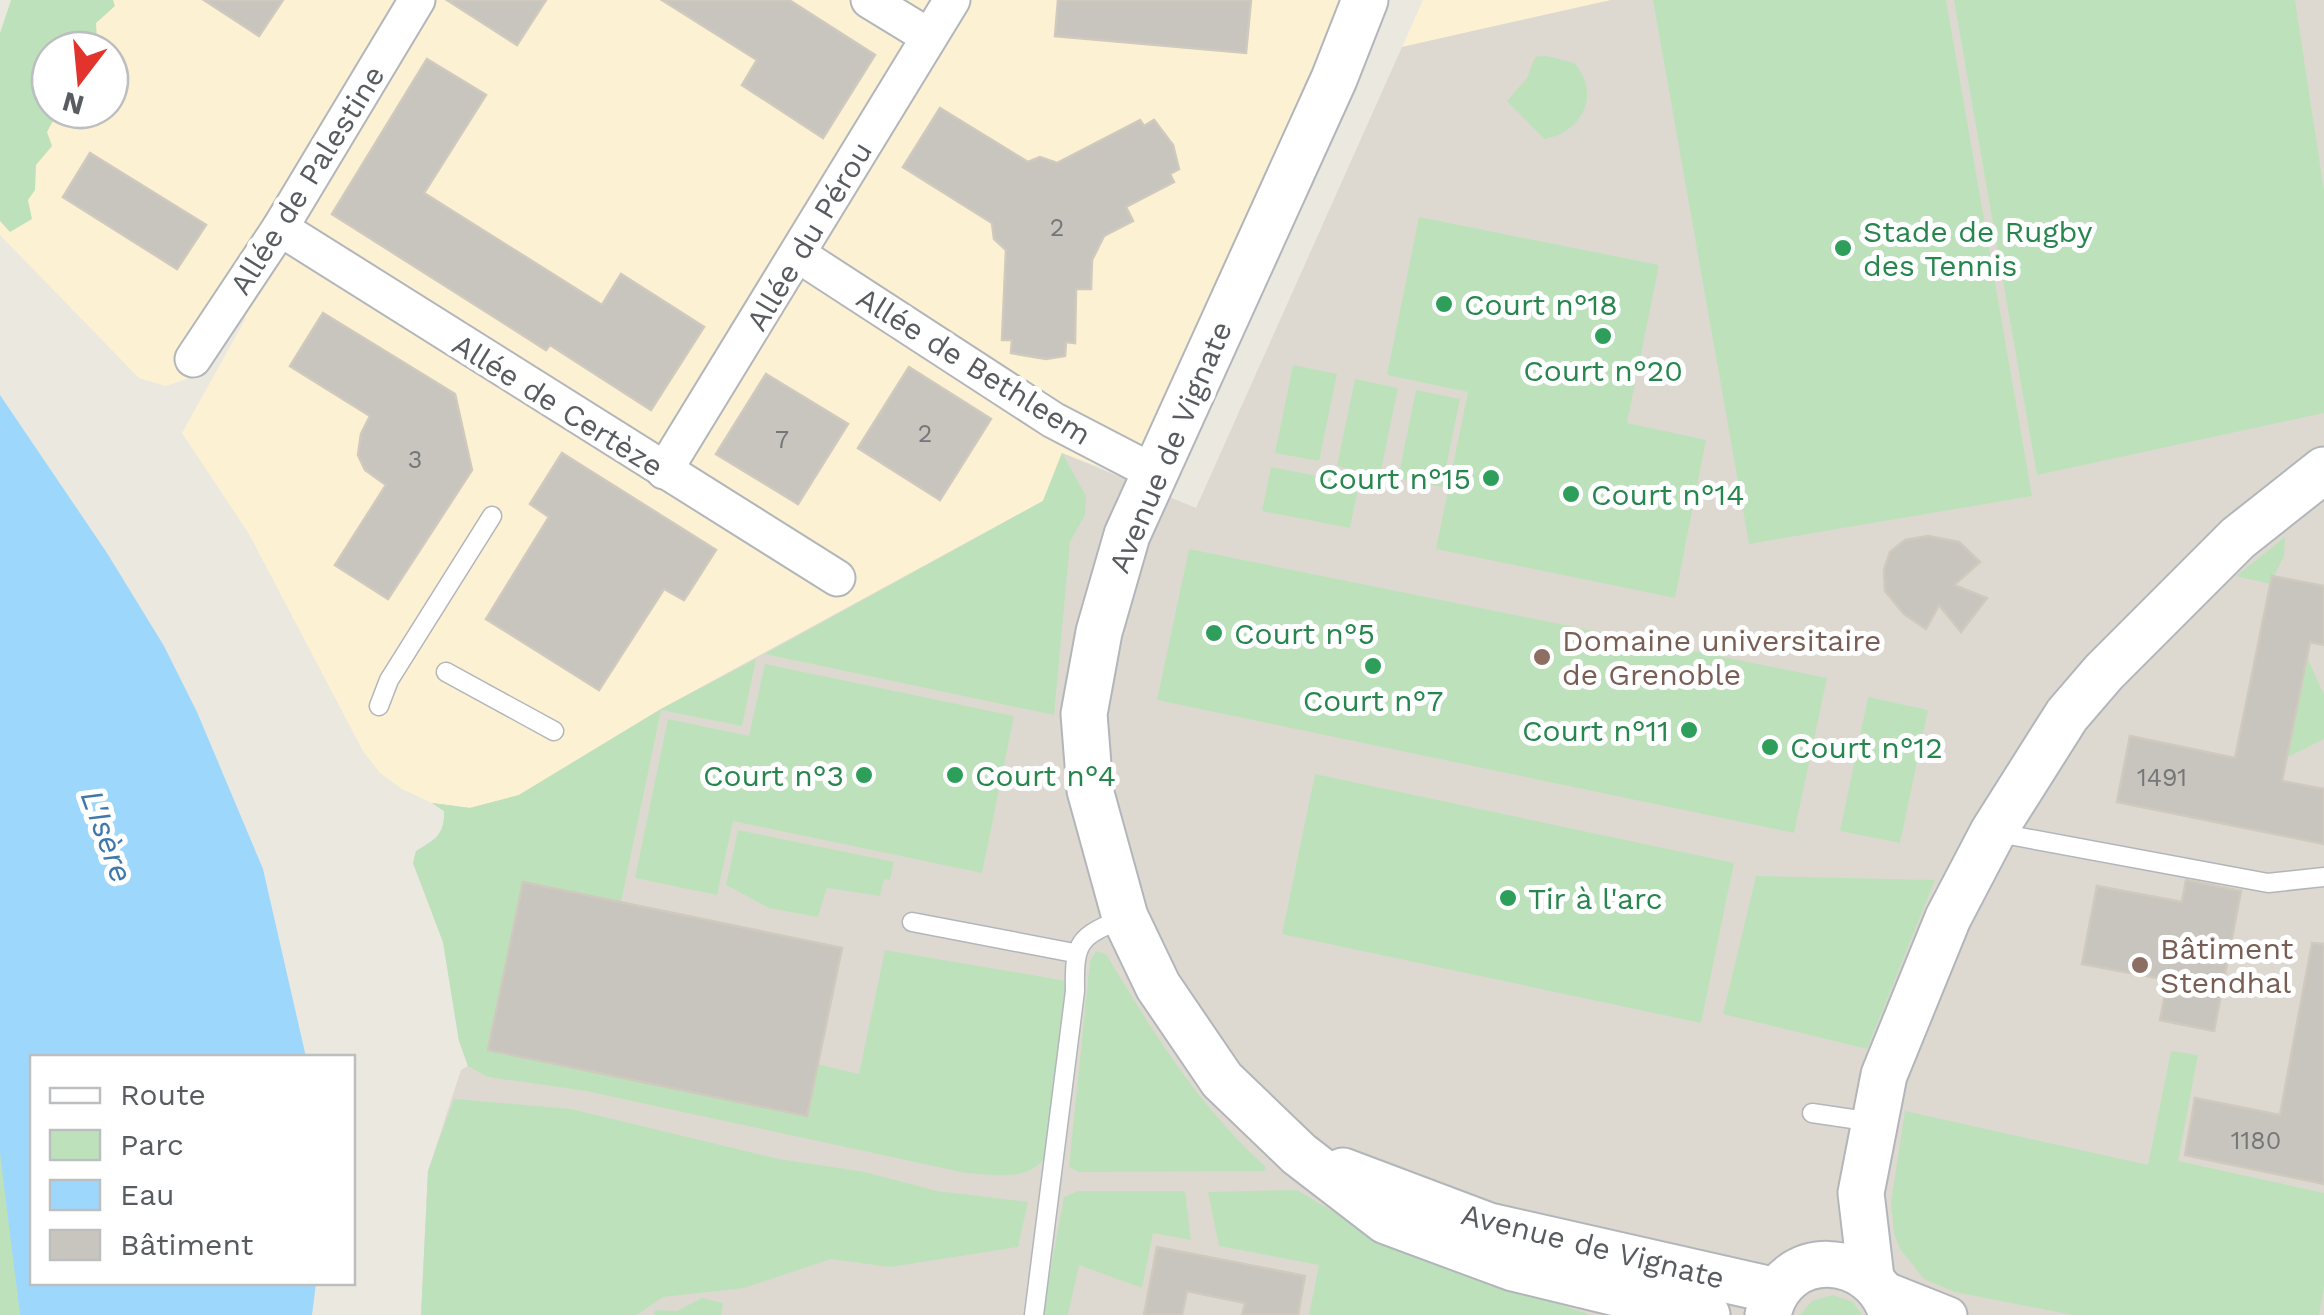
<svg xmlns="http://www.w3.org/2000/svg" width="2324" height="1315" font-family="'Work Sans',sans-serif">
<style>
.commercial{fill:#fcf1d3;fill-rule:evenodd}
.education{fill:#ddd9d0}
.green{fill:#bde2bb}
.water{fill:#9ed7fc}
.building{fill:#c8c4be;stroke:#cfc9be;stroke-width:2.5}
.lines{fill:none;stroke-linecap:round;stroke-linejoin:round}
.service-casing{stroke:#b2b6ba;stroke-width:21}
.minor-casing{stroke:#b2b6ba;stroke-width:39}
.tertiary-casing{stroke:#b2b6ba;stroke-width:49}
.service{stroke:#fff;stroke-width:18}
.minor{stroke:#fff;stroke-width:35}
.tertiary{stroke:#fff;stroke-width:45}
.leisure-dot{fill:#2e9e5b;stroke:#fff;stroke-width:4}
.education-dot{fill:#8d6e63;stroke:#fff;stroke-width:4}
.labels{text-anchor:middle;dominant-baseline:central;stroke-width:10;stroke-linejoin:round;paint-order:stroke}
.number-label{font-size:25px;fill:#747678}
.street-label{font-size:30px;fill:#585c60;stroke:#fff}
.leisure-label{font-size:30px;fill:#27864d;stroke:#fff;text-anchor:start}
.education-label{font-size:30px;fill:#785e54;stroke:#fff;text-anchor:start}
.water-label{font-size:32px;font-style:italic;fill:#3e78ac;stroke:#fff}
</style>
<rect width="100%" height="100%" fill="#ebe8df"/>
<g class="commercial">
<path d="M11,0H1340L1257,206L1133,479L1062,453L1044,501L661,709L519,795L470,808L432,803L402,789L380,773L363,751L249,534L182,433L246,318L241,315L212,363L195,376L166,386L139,378L0,235V33ZM50,50H110V110H50Z"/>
<path d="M1423,0H1611L1402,47Z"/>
</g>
<path class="education" d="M1611,0H2324V1315H421L428,1171L461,1070L468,1066L459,1041L443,942L413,863L416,851L439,836L444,824V811L432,803L470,808L519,795L661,709L1043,501L1062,453L1196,508L1402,47Z"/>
<g class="green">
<path d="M11,0H113L115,6L96,23L97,41L92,50H50V110H59L47,132L52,146L36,165L35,190L28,200L32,219L10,232L0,221V33Z"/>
<path d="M1653,0H1946L2032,496L1749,544Z"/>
<path d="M1954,0H2295L2324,191V413L2037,475Z"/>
<path d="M1547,56L1574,63C1602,94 1582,133 1544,139L1507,101L1527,78L1535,57Z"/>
<path d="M1419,217L1659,265L1627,423L1706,440L1675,598L1436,549L1468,392L1387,375Z"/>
<path d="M1293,365L1337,374L1319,461L1275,453Z"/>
<path d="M1355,379L1398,388L1380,475L1337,466Z"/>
<path d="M1416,390L1460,399L1442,487L1398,478Z"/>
<path d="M1062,453L1086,496L1085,515L1070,542L1054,715L765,654L1043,501Z"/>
<path d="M1271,467L1359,484L1350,528L1262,511Z"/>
<path d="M2285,537L2284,556L2270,584L2236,576Z"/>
<path d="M1189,549L1827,678L1794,833L1157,700Z"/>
<path d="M2307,657L2324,695V739L2286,758Z"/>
<path d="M756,659L742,726L661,710L621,902L523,882L522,887L840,952L817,1064L859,1074L885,950L1067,981L1048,1154C1028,1183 997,1175 966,1173L586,1091L488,1077L468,1066L459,1041L443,942L413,863L416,851C435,841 445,833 444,811L432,803L470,808L519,795L661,709Z"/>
<path d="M765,664L1014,716L982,873L733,821L717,895L635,878L668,719L749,736Z"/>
<path d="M1868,697L1928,710L1900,843L1840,831Z"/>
<path d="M1315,774L1734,863L1701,1023L1282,934Z"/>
<path d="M738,830L894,862L890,880L884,879L880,896L827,888L818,917L769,908L726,885Z"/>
<path d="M1756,876L1935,880L1867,1049L1723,1014Z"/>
<path d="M1096,951L1106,954C1153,1032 1198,1106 1266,1167L1264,1171L1079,1172L1069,1167L1090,961Z"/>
<path d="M2171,1051L2198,1055L2178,1161L2324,1193V1286L2319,1315H2073L1955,1292L1924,1279L1900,1249L1894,1234L1891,1202L1905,1111L2148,1165Z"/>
<path d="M454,1099L571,1109L779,1159L865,1172L937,1191L1028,1202L1018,1247L890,1267L831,1259L744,1288L663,1297L637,1315H421L428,1171Z"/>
<path d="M0,1153L3,1164L20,1315H0Z"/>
<path d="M1297,1190L1397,1250L1591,1315H1309L1319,1265L1219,1246L1208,1192Z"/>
<path d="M1078,1191H1185L1191,1240L1153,1233L1142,1288L1079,1265L1068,1315H1042L1064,1197Z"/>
<path d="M1833,1295L1853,1302L1862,1315H1800L1812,1301Z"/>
<path d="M702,1298L723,1303L721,1315H654L655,1310L677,1311Z"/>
</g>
<path class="water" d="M0,395L107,553L164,646L197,712L263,869L306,1057L32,1058V1282L316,1283L312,1315H20L0,1153Z"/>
<g class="building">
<path d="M204,0H283L259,36Z"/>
<path d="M447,0H546L517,45Z"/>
<path d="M662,0H789L875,55L823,138L742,85L757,60Z"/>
<path d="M1058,0H1251L1246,53L1055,36Z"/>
<path d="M427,59L486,95L424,193L602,305L621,274L704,327L651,410L550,345L546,350L332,214Z"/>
<path d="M940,108L1028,162L1040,157L1057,163L1140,120L1144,126L1154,120L1173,145L1179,169L1170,174L1174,182L1126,207L1133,221L1104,236L1092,260L1091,289H1076L1075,343L1066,342L1065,356L1046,359L1011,353L1012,340H1002L1006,250L994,239L992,223L903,167Z"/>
<path d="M90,153L206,225L177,269L63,197Z"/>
<path d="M323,313L455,394L472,470L388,599L335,565L386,485L365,470L358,455L361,434L370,416L290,366Z"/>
<path d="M909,367L991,419L940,500L858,448Z"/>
<path d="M766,374L848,424L798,504L716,454Z"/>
<path d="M562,453L716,550L684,600L664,589L599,690L486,619L549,517L530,504Z"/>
<path d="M1928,536L1959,542L1980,562L1954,585L1987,598L1961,632L1939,605L1926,629L1904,614L1885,591L1884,570L1890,552L1905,540Z"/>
<path d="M2272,576L2324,586V645L2310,642L2282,781L2324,789V844L2117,802L2130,736L2235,758Z"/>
<path d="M2186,880L2241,891L2214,1031L2160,1020L2168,980L2082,964L2097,886L2182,902Z"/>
<path d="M523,882L842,948L807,1116L488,1050Z"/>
<path d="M2312,943L2324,944V1184L2185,1155L2195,1098L2280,1115Z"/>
<path d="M1157,1247L1305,1276L1298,1315H1242L1245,1303L1187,1291L1182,1315H1144Z"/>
</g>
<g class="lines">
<defs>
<g id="service">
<path d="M446,672L554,731"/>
<path d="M379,706L389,680L492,516"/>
<path d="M1993,832L2268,883L2324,877"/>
<path d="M912,922L1074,953"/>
<path d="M1812,1113L1873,1122"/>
<path d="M1034,1315L1075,991C1074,942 1078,936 1125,918"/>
</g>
<g id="minor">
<path d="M869,0L928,36"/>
<path d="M280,228L837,578"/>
<path d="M799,255L1053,420L1153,472"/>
<path d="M193,359L280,228L417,0"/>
<path d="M664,471L952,0"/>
<path d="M1881,1288L1949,1315"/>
</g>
<g id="tertiary">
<path d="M1365,0L1334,79L1127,535L1099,632L1084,714L1090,790L1125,917L1158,986L1222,1080L1299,1154L1386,1221L1513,1268L1707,1315"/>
<path d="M1343,1171L1489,1226L1776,1291"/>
<path d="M1871,1278L1861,1193L1884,1075L1948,918L1993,832L2067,715L2104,672L2238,538L2324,470"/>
<path d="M1768,1315C1782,1245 1874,1250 1892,1315"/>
</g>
</defs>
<use href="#service" class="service-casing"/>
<use href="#minor" class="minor-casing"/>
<use href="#tertiary" class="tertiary-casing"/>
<use href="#service" class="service"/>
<use href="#minor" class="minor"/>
<use href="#tertiary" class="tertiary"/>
</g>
<g class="leisure-dot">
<circle cx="1843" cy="248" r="10"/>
<circle cx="1444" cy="304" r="10"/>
<circle cx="1603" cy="336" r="10"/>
<circle cx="1491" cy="478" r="10"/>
<circle cx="1571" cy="494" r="10"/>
<circle cx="1214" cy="633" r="10"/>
<circle cx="1373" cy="666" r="10"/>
<circle cx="1689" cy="730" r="10"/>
<circle cx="1770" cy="747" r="10"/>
<circle cx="864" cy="775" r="10"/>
<circle cx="955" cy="775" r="10"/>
<circle cx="1508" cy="898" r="10"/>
</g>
<g class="education-dot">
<circle cx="1542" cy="657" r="10"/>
<circle cx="2140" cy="965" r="10"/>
</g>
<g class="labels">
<g class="number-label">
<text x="1057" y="227">2</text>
<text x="925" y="433">2</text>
<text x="782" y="439">7</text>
<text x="415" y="459">3</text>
<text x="2162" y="777">1491</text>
<text x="2256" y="1140">1180</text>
</g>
<g class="street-label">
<text transform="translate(307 180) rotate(-58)">Allée de Palestine</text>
<text transform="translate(809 236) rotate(-59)">Allée du Pérou</text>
<text transform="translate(974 366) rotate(32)">Allée de Bethleem</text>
<text transform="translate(558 405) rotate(32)">Allée de Certèze</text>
<text transform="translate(1170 447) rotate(-67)">Avenue de Vignate</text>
<text transform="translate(1593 1246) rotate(14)">Avenue de Vignate</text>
</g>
<g class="leisure-label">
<text x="1863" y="231">Stade de Rugby<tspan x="1863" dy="34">des Tennis</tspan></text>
<text x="1464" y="304">Court n°18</text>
<text x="1603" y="370" text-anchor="middle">Court n°20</text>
<text x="1471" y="478" text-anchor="end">Court n°15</text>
<text x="1591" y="494">Court n°14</text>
<text x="1234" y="633">Court n°5</text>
<text x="1373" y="700" text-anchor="middle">Court n°7</text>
<text x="1669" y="730" text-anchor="end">Court n°11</text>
<text x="1790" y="747">Court n°12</text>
<text x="844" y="775" text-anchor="end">Court n°3</text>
<text x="975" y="775">Court n°4</text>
<text x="1528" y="898">Tir à l'arc</text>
</g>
<g class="education-label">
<text x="1562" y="640">Domaine universitaire<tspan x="1562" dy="34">de Grenoble</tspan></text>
<text x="2160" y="948">Bâtiment<tspan x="2160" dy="34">Stendhal</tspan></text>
</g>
<g class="water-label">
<text transform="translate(107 836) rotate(70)">L'Isère</text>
</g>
</g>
<rect x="30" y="1055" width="325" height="230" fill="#ffffff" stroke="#bcbebf" stroke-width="2.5"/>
<rect x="50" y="1088" width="50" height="15" fill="#ffffff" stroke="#bcbebf" stroke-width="2.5"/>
<text x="120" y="1105" font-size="30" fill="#585c60">Route</text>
<rect x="50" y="1130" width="50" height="30" fill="#bde2bb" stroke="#bcbebf" stroke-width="2.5"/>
<text x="120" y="1155" font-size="30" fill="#585c60">Parc</text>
<rect x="50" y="1180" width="50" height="30" fill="#9ed7fc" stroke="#bcbebf" stroke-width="2.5"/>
<text x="120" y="1205" font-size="30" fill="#585c60">Eau</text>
<rect x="50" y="1230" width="50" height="30" fill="#c8c4be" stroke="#bcbebf" stroke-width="2.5"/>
<text x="120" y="1255" font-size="30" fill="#585c60">Bâtiment</text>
<g transform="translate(80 80) rotate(196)"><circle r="48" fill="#ffffff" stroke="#bcbebf" stroke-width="2.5"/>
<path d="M0-8L18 38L0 25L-18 38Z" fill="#e2342d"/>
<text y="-15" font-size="28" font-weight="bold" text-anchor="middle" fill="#585c60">N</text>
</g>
</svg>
